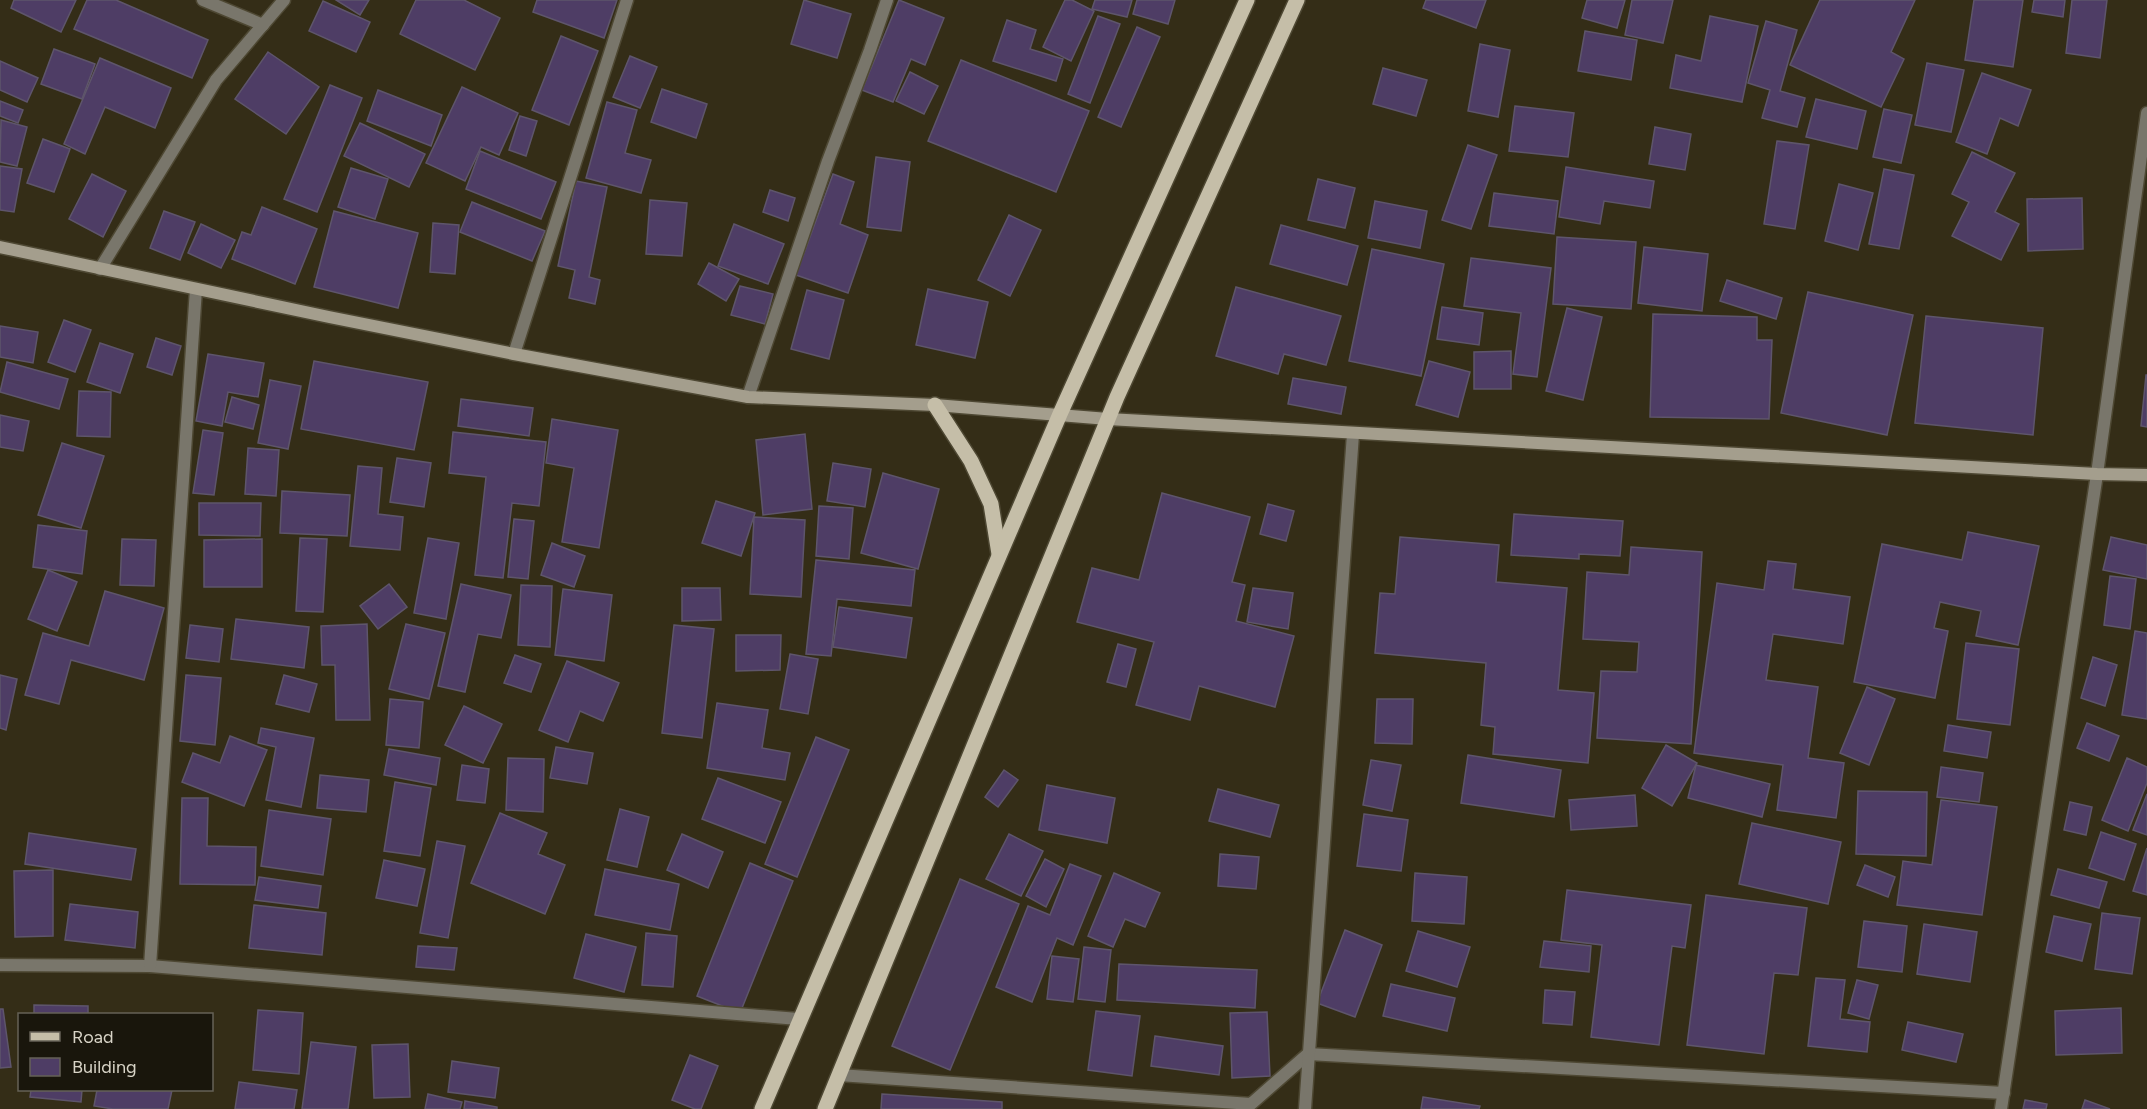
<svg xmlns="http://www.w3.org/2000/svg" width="2147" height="1109" font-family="Figtree,sans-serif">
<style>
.building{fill:#4e3d65;stroke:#5e556b;stroke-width:1.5}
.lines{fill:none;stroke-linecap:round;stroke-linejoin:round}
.street-casing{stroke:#4e4833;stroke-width:15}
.secondary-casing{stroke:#4e4833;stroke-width:15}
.primary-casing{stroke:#4e4833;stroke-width:18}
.street{stroke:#79766b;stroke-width:12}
.secondary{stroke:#a49e8d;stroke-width:12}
.primary{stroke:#c5bea8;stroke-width:15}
</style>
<rect width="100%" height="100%" fill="#342d17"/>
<g class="building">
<path d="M14,0H76L61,32L11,8Z"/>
<path d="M87,0H116L208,40L192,78L74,29Z"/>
<path d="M336,0H369L360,15Z"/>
<path d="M416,0H464L500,18L475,70L400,34Z"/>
<path d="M537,0H617L604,38L533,12Z"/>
<path d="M804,0L851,14L837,58L791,44Z"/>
<path d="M899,0L944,18L925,65L911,59L893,102L862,90Z"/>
<path d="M1065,0H1072L1094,11L1071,61L1043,47Z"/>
<path d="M1095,0H1132L1127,17L1092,9Z"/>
<path d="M1137,0H1175L1168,24L1133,14Z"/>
<path d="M1426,0H1486L1476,28L1423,8Z"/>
<path d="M1587,0H1625L1617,28L1582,18Z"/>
<path d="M1632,0H1673L1663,43L1625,35Z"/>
<path d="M1820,0H1915L1891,52L1904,59L1881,107L1790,65Z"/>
<path d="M1974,0H2023L2013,67L1965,60Z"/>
<path d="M2034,0H2065L2063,17L2032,12Z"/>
<path d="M2072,0H2107L2100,58L2066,53Z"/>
<path d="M323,1L370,22L356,52L309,31Z"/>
<path d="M1098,16L1120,24L1090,103L1068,94Z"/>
<path d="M1710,16L1758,26L1742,102L1670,88L1676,55L1701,61Z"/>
<path d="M1007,20L1036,30L1030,49L1063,59L1056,81L993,61Z"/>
<path d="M1766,21L1797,30L1780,91L1805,98L1797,127L1762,118L1770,90L1748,83Z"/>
<path d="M1137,27L1160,37L1121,127L1098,117Z"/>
<path d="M1585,31L1637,40L1631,80L1578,71Z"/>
<path d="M561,36L598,51L569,125L532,110Z"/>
<path d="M1480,44L1510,50L1498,117L1468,111Z"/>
<path d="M54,49L95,64L82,99L41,84Z"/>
<path d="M268,52L319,87L286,134L235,99Z"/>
<path d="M630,56L657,67L640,108L613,97Z"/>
<path d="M100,58L171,88L155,128L105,107L85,154L64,144Z"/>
<path d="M961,60L1089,111L1056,192L928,141Z"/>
<path d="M0,61L38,78L27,102L0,90Z"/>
<path d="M1927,63L1964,70L1951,132L1915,125Z"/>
<path d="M1383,68L1427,80L1416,116L1373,104Z"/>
<path d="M910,72L938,86L924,114L896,101Z"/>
<path d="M1982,73L2031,90L2018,126L2000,118L1987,154L1956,142Z"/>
<path d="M330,85L362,98L317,212L284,199Z"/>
<path d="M462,87L518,113L499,155L481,147L465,181L426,163Z"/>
<path d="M662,89L707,104L696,138L651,122Z"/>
<path d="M378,90L442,115L431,146L367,121Z"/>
<path d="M1816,99L1866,111L1857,149L1806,137Z"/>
<path d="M0,101L23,110L18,123L0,116Z"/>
<path d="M607,102L637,110L625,153L651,160L641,193L586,178Z"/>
<path d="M1515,106L1574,113L1568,157L1509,151Z"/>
<path d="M1884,109L1912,115L1901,163L1873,157Z"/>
<path d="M520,116L537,121L526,156L509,150Z"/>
<path d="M1,120L27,127L17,166L0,162Z"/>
<path d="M360,123L425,154L409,187L344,156Z"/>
<path d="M1655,127L1691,134L1685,170L1649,164Z"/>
<path d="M43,139L70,149L54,192L27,183Z"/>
<path d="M1777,141L1809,145L1795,229L1764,224Z"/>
<path d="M1468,145L1497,155L1471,229L1442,220Z"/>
<path d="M480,151L556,182L541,219L466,189Z"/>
<path d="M1972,152L2015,173L1995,212L2019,224L2001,260L1952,236L1969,202L1952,194Z"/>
<path d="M876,157L910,162L901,231L867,227Z"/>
<path d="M0,166L22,169L14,212L0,210Z"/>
<path d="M1566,167L1654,181L1650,208L1604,201L1600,224L1559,217Z"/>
<path d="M351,168L388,179L375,219L338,207Z"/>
<path d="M1884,169L1914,175L1899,249L1869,244Z"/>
<path d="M92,174L126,191L103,237L69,219Z"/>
<path d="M833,174L854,182L840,224L868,235L848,293L796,275Z"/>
<path d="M1318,179L1355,188L1345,228L1308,220Z"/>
<path d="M576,181L607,187L589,277L600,280L595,304L569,298L575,270L558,266Z"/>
<path d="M1839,184L1873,193L1858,250L1825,241Z"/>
<path d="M770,190L795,198L788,221L763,212Z"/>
<path d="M1494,193L1558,201L1554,234L1489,226Z"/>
<path d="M2082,198L2083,249L2028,251L2027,199Z"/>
<path d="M650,200L687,203L682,256L646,254Z"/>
<path d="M1375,201L1427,211L1420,248L1368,238Z"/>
<path d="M472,202L545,231L532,261L460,232Z"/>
<path d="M262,207L317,229L295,284L232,259L242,232L251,235Z"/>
<path d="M164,211L195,222L180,260L150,248Z"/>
<path d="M334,211L418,233L398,308L314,287Z"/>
<path d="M1009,215L1041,230L1010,296L978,280Z"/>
<path d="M433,223L459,225L455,274L430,272Z"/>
<path d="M201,224L235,240L221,268L188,253Z"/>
<path d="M734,224L784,244L768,284L718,266Z"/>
<path d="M1281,225L1358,246L1347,285L1270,264Z"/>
<path d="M1557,237L1636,242L1631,309L1553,304Z"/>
<path d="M1644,247L1708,254L1702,311L1638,303Z"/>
<path d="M1372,249L1444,264L1421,376L1349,361Z"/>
<path d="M1471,258L1551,268L1537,377L1513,374L1521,313L1464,306Z"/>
<path d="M709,263L739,279L726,301L698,284Z"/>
<path d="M1727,280L1782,298L1776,319L1720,301Z"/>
<path d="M740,286L773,294L765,324L731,315Z"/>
<path d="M1236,287L1341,316L1326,365L1284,354L1278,374L1216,356Z"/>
<path d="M928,289L988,302L975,358L916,345Z"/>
<path d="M807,290L844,300L829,359L791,349Z"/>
<path d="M1808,292L1913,315L1887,435L1781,413Z"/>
<path d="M1442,307L1483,313L1479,345L1437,339Z"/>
<path d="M1567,308L1602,317L1583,400L1546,391Z"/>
<path d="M1653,314L1757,317V340H1772L1769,419L1650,417Z"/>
<path d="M1926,316L2043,328L2033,435L1915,423Z"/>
<path d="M64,320L91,330L75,372L48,362Z"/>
<path d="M0,326L38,332L33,363L0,357Z"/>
<path d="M156,338L181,346L172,375L147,367Z"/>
<path d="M100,343L133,354L120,393L87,382Z"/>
<path d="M1511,351V389H1474V352Z"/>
<path d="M208,354L264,363L258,397L228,392L222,426L196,421Z"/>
<path d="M314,361L428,382L414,450L301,429Z"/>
<path d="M1429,361L1470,372L1458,417L1416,405Z"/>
<path d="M7,362L68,379L59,409L0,392Z"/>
<path d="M2146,375H2147V427L2141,426Z"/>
<path d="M1293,378L1346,387L1341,414L1288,404Z"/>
<path d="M270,380L301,386L288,449L258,443Z"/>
<path d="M79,391L111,392L110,437L77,436Z"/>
<path d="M232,397L259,405L253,429L225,422Z"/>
<path d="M461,399L533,408L529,436L458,426Z"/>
<path d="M0,415L29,421L23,451L0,447Z"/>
<path d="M552,419L618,430L599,548L562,542L574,468L546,463Z"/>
<path d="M203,430L223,433L214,495L193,493Z"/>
<path d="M453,432L546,442L539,506L512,503L503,578L475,575L486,477L449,473Z"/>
<path d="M805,434L812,509L763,515L756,440Z"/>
<path d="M62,443L104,456L81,528L38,515Z"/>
<path d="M248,448L279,450L276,496L245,494Z"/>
<path d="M397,458L431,463L424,507L390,502Z"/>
<path d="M833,463L871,469L865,507L827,501Z"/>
<path d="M358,466L382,468L378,514L403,517L400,550L350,546Z"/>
<path d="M883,473L939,489L918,569L861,553Z"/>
<path d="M282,491L350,495L347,536L280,533Z"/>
<path d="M1162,493L1250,517L1232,582L1245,585L1236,621L1294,636L1275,707L1199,686L1190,720L1136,705L1154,642L1077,622L1092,568L1139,580Z"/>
<path d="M716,501L755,513L741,556L702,543Z"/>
<path d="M199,503H261L260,536L199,535Z"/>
<path d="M1268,504L1294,511L1286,541L1260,534Z"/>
<path d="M819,506L853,508L849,559L816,556Z"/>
<path d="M1514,514L1623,521L1620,556L1579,554V559L1511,555Z"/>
<path d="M754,517L805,520L801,597L750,594Z"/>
<path d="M514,519L534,521L528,579L508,577Z"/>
<path d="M38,525L87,531L82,574L33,567Z"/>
<path d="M1968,532L2039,546L2018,645L1976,636L1981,611L1940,602L1934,628L1948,631L1935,698L1854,682L1882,544L1962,560Z"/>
<path d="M1400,537L1499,545L1496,582L1567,588L1558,690L1594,693L1588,763L1493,754L1495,727L1481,725L1486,663L1375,653L1380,593L1395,594Z"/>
<path d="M2111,537L2147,545V579L2103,570Z"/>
<path d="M300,538L327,539L323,612L296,611Z"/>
<path d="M428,538L459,543L446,619L414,613Z"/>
<path d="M122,539L156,540L154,586L120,585Z"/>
<path d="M262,539V587H204V540Z"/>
<path d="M552,543L585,556L574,587L541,575Z"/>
<path d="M1631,547L1702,552L1691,744L1597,738L1601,671L1637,672L1639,642L1583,639L1587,572L1629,575Z"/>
<path d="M816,560L915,570L911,606L837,599L831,656L806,654Z"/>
<path d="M1768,561L1796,564L1793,589L1850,597L1843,644L1773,634L1766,680L1818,687L1808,758L1844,763L1836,818L1777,810L1783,765L1694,753L1717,583L1764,590Z"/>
<path d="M48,570L77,582L57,631L28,619Z"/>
<path d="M2110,576L2136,579L2130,629L2104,625Z"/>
<path d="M389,584L407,607L378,629L360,606Z"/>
<path d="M461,584L511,595L501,638L478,634L465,692L438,686Z"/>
<path d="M521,585L552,586L550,647L518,645Z"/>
<path d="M682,588H720L721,620L682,621Z"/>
<path d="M1253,588L1293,593L1288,629L1247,622Z"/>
<path d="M563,589L612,595L604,661L555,655Z"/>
<path d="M105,591L164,608L144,680L71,660L59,704L25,695L43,633L89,646Z"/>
<path d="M839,607L912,618L906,658L833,647Z"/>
<path d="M236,619L309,627L304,668L231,659Z"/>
<path d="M367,624L370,720H336L335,665H322L321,626Z"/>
<path d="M406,624L445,633L429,699L389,689Z"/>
<path d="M190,625L223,629L219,662L186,658Z"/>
<path d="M674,625L714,629L702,738L662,733Z"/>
<path d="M2135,631L2147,633V719L2122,715Z"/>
<path d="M736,635H781L780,670L736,671Z"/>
<path d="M1966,643L2019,649L2010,725L1957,719Z"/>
<path d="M1118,644L1136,649L1126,687L1107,682Z"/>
<path d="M790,654L818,659L808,714L780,709Z"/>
<path d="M515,655L541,664L531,692L504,683Z"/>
<path d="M2093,657L2117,665L2105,706L2081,698Z"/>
<path d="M567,661L619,683L603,721L580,711L568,742L539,730Z"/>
<path d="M0,675L17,679L6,730L0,728Z"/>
<path d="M186,675L221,678L215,745L180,741Z"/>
<path d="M284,675L317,684L309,712L276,704Z"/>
<path d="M1867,687L1895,699L1869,765L1840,753Z"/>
<path d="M390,699L423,702L419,748L386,745Z"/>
<path d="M1377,699H1413L1412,744L1375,743Z"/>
<path d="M717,703L768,710L762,748L790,753L785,780L707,768Z"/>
<path d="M464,706L502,724L483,763L445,745Z"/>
<path d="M2087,723L2119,736L2109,761L2077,748Z"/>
<path d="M1948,725L1991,732L1987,758L1944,751Z"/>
<path d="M261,728L314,738L301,807L266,800L276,747L258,743Z"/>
<path d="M230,736L267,750L244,806L182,782L193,753L220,763Z"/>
<path d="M816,737L849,750L797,877L765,864Z"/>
<path d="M1666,745L1697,763L1672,806L1642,788Z"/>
<path d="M556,747L593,753L587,784L550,778Z"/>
<path d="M389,749L440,758L436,785L384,775Z"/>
<path d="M1468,755L1561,770L1554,817L1461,803Z"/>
<path d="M508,758L544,759L543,812L506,810Z"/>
<path d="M2127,758L2147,767V783L2128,831L2102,820Z"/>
<path d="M1371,760L1401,765L1392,811L1363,805Z"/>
<path d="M462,765L489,769L485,803L457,800Z"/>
<path d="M1696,765L1770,784L1762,817L1688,798Z"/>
<path d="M1941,767L1983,773L1979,802L1937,797Z"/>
<path d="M1004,770L1018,780L998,807L985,797Z"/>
<path d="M320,775L369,780L366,812L317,808Z"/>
<path d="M718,778L781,802L765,843L702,819Z"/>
<path d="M395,782L431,788L420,856L384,851Z"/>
<path d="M1047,785L1115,798L1107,843L1039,830Z"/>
<path d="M1218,789L1279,805L1270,837L1209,821Z"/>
<path d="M1858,791L1927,792L1926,856L1856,854Z"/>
<path d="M2147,794V835L2133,830Z"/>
<path d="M1635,795L1637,826L1571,830L1569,800Z"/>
<path d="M182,798H208L207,846L256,847L255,885L180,884Z"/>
<path d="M1941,800L1997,807L1982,915L1897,905L1903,861L1932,865Z"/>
<path d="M2070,802L2092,807L2086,835L2064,830Z"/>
<path d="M620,809L649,817L637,867L607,860Z"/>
<path d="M269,810L331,819L323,875L261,866Z"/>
<path d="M500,813L547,833L538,854L565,865L545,914L471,883Z"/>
<path d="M1364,814L1408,820L1401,871L1357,866Z"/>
<path d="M1752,823L1841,842L1828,904L1739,884Z"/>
<path d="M2101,832L2136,844L2124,880L2089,868Z"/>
<path d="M29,833L136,849L131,880L25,864Z"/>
<path d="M682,834L723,852L708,888L667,870Z"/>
<path d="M1009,834L1043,851L1021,896L986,879Z"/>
<path d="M437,841L465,846L448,938L420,933Z"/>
<path d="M2147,848V895L2133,891Z"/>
<path d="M1220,854L1259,857L1256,889L1218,886Z"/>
<path d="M1045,859L1064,869L1046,907L1026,896Z"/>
<path d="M384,860L425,869L417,906L376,898Z"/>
<path d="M750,863L793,881L740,1013L697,996Z"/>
<path d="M1070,864L1101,876L1073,945L1057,938L1032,1002L996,987L1028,906L1050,915Z"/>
<path d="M1865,865L1895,877L1888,897L1857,885Z"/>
<path d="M605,869L679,884L670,930L595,915Z"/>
<path d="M2058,869L2107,882L2099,908L2051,895Z"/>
<path d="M53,870V936L15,937L14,871Z"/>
<path d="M1114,873L1160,893L1145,927L1125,919L1113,947L1088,936Z"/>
<path d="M1415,873L1467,877L1464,924L1412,921Z"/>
<path d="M259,877L321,886L318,908L255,900Z"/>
<path d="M960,879L1019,904L950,1070L892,1046Z"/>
<path d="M1567,890L1691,905L1685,948L1672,946L1659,1045L1591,1037L1602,945L1561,940Z"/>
<path d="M1706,895L1807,908L1798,975L1774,973L1764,1054L1687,1045Z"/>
<path d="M70,904L138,912L135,948L65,940Z"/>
<path d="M254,905L326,913L322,955L249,948Z"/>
<path d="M2102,913L2140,918L2132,974L2095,969Z"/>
<path d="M2054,916L2091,924L2082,961L2046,952Z"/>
<path d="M1864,921L1907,926L1902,972L1858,967Z"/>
<path d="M1924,924L1977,932L1970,982L1917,974Z"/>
<path d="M1345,930L1382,945L1355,1017L1317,1003Z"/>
<path d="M1418,931L1470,947L1457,987L1406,971Z"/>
<path d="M646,933L677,936L673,987L642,985Z"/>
<path d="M586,934L636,947L624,992L574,978Z"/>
<path d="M1544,941L1591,946L1589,972L1540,967Z"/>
<path d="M418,946L457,948L454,970L416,967Z"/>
<path d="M1084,947L1111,950L1105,1002L1078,999Z"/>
<path d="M1052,956L1079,959L1073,1002L1047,999Z"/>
<path d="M1119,964L1257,970L1255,1008L1117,1000Z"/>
<path d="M1816,978L1845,980L1840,1019L1870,1022L1867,1052L1808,1046Z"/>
<path d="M1857,980L1878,985L1869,1019L1848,1013Z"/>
<path d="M1391,984L1455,998L1447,1031L1383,1016Z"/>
<path d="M1545,990L1575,992L1572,1025L1543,1023Z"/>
<path d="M34,1005L88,1006V1014H34Z"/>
<path d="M2121,1008L2122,1053L2056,1055L2055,1011Z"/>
<path d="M0,1009H3L11,1067L0,1068Z"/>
<path d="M258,1010L303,1013L299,1074L253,1070Z"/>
<path d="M1096,1011L1140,1016L1132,1076L1088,1070Z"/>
<path d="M1267,1012L1270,1076L1232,1078L1230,1013Z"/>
<path d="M1908,1022L1963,1034L1956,1062L1902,1050Z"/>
<path d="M1155,1036L1223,1046L1219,1075L1151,1066Z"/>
<path d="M311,1042L356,1047L348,1109H302Z"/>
<path d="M408,1044L410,1097L374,1098L372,1045Z"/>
<path d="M690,1055L718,1066L701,1109H695L672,1100Z"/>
<path d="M452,1061L499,1068L495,1098L448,1092Z"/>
<path d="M239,1082L297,1090L294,1109H235Z"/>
<path d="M31,1090H82L81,1102L30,1097Z"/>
<path d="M97,1090H172L168,1109H113L94,1106Z"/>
<path d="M428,1094L462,1102L460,1109H425Z"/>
<path d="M882,1094L1002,1102V1109H881Z"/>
<path d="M1423,1097L1480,1106L1479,1109H1421Z"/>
<path d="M2025,1100L2047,1104L2046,1109H2023Z"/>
<path d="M2085,1100L2110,1109H2082Z"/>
<path d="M465,1101L497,1107V1109H464Z"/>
</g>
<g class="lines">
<defs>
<g id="street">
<path d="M203,0L263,25"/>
<path d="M100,269L216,80L284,0"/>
<path d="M514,354L627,0"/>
<path d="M748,397L828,161L870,50L887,0"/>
<path d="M0,965L150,966L798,1019"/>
<path d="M150,966L196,289"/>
<path d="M839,1075L1251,1104L1308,1054L2004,1093"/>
<path d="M1305,1109L1353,434"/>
<path d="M2001,1109L2097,474L2147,113"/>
</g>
<path id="secondary" d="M0,247L329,317L514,354L748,397L935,405L1108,419L2097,474L2147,475"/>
<g id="primary">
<path d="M935,405L971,461L991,504L999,554"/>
<path d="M762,1109L1060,414L1247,0"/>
<path d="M825,1109L1117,397L1297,0"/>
</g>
</defs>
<use href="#street" class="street-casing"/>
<use href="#secondary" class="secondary-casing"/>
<use href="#primary" class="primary-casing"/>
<use href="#street" class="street"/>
<use href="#secondary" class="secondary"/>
<use href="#primary" class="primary"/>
</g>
<rect x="18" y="1013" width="195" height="78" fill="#19160c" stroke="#656257" stroke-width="1.5"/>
<rect x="30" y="1032" width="30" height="9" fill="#c5bea8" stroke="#656257" stroke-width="1.5"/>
<text x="72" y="1043" font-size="18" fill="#d8d4c7">Road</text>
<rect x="30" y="1058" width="30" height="18" fill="#4e3d65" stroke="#656257" stroke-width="1.5"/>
<text x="72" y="1073" font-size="18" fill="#d8d4c7">Building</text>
</svg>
